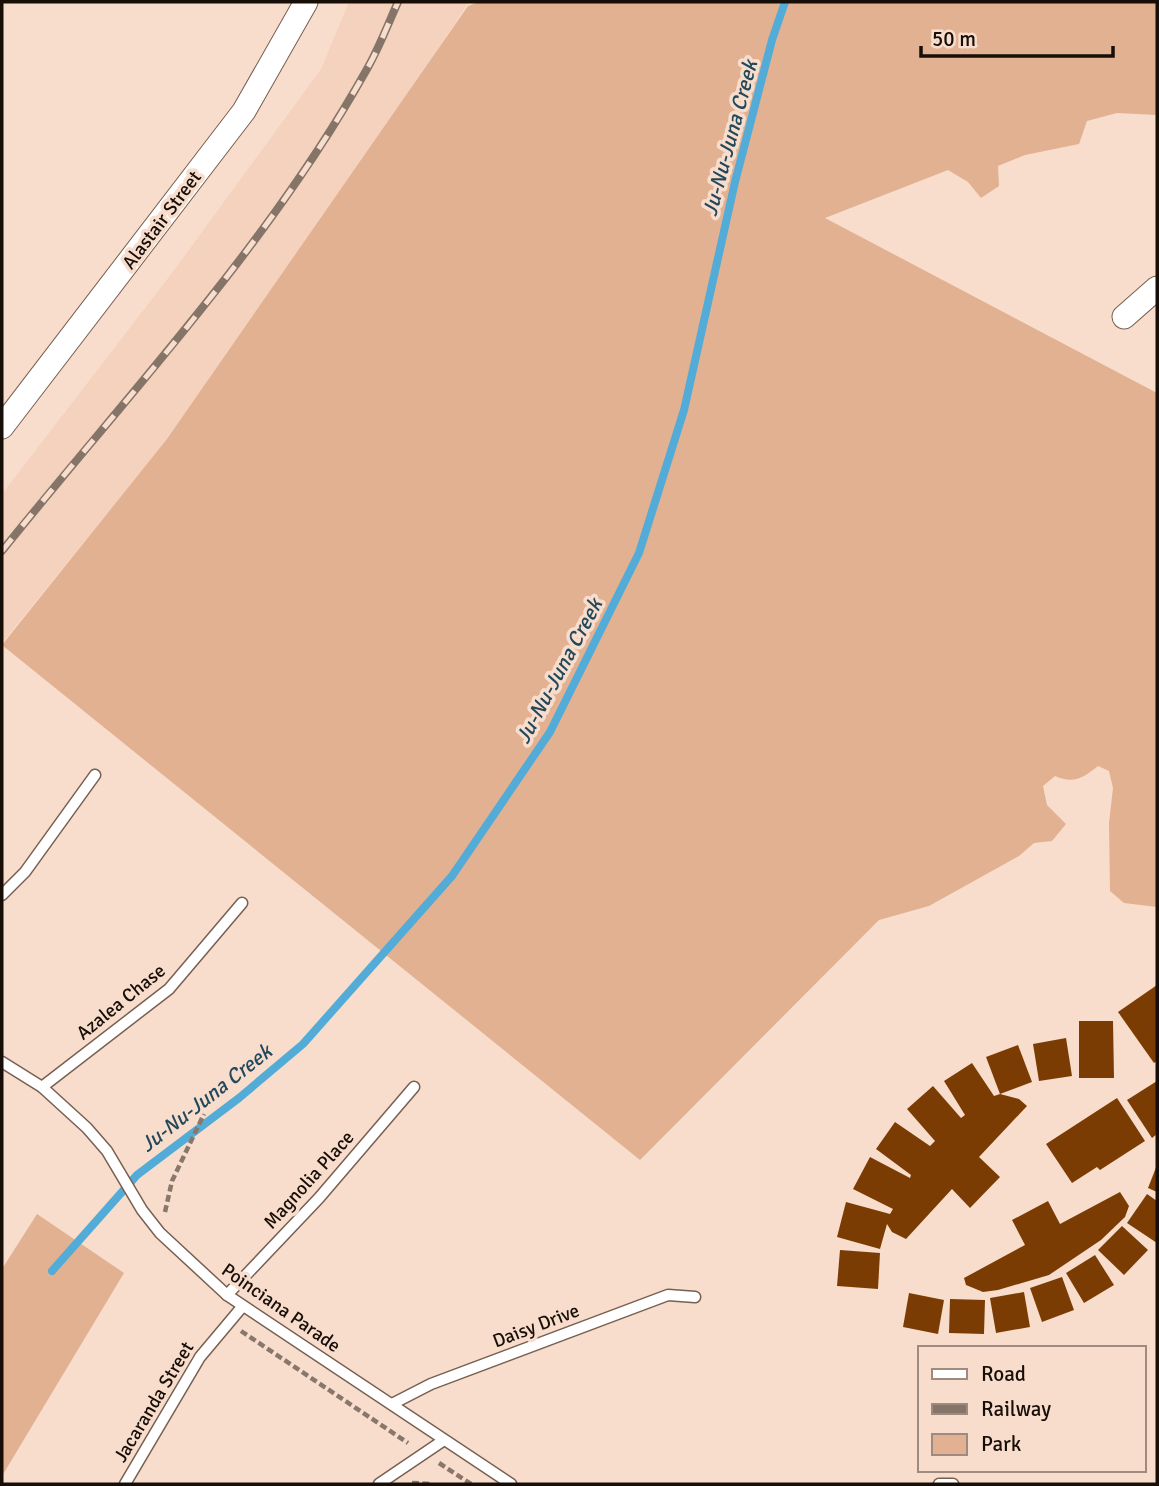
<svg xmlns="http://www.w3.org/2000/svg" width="1159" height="1486" font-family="Signika,sans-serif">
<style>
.built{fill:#f5d2bd}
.green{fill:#e1b192}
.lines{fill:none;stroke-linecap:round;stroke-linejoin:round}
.stream{stroke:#52acd7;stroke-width:8}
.building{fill:#7b3c03}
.lane-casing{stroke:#775f51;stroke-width:13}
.street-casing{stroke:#775f51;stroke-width:25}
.path{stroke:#89776c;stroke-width:4.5;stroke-dasharray:7 3.5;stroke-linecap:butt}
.lane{stroke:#fff;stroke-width:10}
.street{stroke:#fff;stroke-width:23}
.rail-casing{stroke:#857468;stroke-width:8}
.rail{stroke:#f8ddcc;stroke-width:5;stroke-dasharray:16;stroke-linecap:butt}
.labels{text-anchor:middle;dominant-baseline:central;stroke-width:7;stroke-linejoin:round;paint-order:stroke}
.street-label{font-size:19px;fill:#170e08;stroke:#f8ddcc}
.water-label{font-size:21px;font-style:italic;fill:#21485b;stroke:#f8ddcc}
</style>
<rect width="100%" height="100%" fill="#f8ddcc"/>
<path class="built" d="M349,2H469L229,364L2,643V494L172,273L321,69Z"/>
<g class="green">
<path d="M479,2H1157V115L1117,113L1087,121L1079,144L1025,155L998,166L999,186L981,198L968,182L948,170L825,218L1157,393V907L1124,903L1110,891L1109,823L1113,788L1109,771L1098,766C1083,778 1074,784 1055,776L1043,786L1047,805L1066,824L1052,841L1034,843L1019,856L929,906L879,920L640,1160L2,645L167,439L468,6Z"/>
<path d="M37,1214L124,1273L2,1476V1269Z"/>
</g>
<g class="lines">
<path class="stream" d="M52,1271L137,1175L239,1098L303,1044L452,876L550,732L639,553L684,410L735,182L772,40L785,2"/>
</g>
<g class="building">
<path d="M1157,985V1061L1154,1063L1118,1012Z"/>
<path d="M1079,1021H1113L1114,1078H1079Z"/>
<path d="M1066,1038L1072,1076L1039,1081L1033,1044Z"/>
<path d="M1018,1045L1032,1082L1000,1094L986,1057Z"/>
<path d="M972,1063L994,1096L1000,1094L1019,1099L1027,1106L979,1157L1000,1177L970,1208L952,1189L906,1239L892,1232L887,1224L880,1249L837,1237L846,1202L890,1214L893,1209L853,1189L870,1157L910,1178L911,1175L876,1149L895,1122L930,1146L935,1141L907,1109L933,1086L961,1118L965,1115L944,1081Z"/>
<path d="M1157,1081V1134L1152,1138L1127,1100Z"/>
<path d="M1117,1098L1145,1141L1100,1170L1097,1167L1072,1183L1046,1144Z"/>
<path d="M1157,1165V1192L1148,1188Z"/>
<path d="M1120,1192L1129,1206L1125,1217L1101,1240L1049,1275L998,1290L983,1292L966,1285L964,1278L1025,1245L1012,1220L1048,1201L1060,1224Z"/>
<path d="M1147,1194L1157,1201V1243L1127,1223Z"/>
<path d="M1122,1226L1148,1250L1124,1275L1098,1250Z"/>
<path d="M840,1250L880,1253L878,1289L837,1286Z"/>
<path d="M1095,1255L1114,1285L1084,1303L1066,1273Z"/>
<path d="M1062,1277L1074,1310L1042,1322L1030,1288Z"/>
<path d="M1024,1292L1030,1327L996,1333L990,1298Z"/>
<path d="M909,1293L944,1300L938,1334L903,1327Z"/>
<path d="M950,1299L985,1300L984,1334L949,1333Z"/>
</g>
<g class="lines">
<defs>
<g id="lane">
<path d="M2,895L25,872L95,775"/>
<path d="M2,1062L42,1087L87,1128L107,1151L142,1210L160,1233L227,1295L511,1484"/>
<path d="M42,1087L169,989L242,903"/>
<path d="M227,1295L319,1198L414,1087"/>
<path d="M392,1404L431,1384L668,1295L695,1297"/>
<path d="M125,1484L200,1357L242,1307"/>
<path d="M379,1484L444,1440"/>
<path d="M939,1484H953"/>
</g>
<g id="street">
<path d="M1124,317L1157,288"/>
<path d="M2,427L244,111L306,2"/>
</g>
</defs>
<use href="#lane" class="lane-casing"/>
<use href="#street" class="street-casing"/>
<g class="path">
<path d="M165,1212L172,1181L204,1114"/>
<path d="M241,1331L408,1443"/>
<path d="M439,1463L471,1484"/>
<path d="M412,1483L432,1484"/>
</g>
<use href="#lane" class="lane"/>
<use href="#street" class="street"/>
<defs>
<path id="rail" d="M2,551C127,395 269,245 367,69C379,48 388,24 398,2"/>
</defs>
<use href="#rail" class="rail-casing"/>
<use href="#rail" class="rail"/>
</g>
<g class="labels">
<g class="street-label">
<text transform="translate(162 220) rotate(-53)">Alastair Street</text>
<text transform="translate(121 1002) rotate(-39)">Azalea Chase</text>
<text transform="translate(309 1180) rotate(-48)">Magnolia Place</text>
<text transform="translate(281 1308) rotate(35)">Poinciana Parade</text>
<text transform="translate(536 1326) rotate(-21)">Daisy Drive</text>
<text transform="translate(154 1402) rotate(-59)">Jacaranda Street</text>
</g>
<g class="water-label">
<text transform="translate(730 138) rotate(-75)">Ju-Nu-Juna Creek</text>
<text transform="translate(559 671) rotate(-62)">Ju-Nu-Juna Creek</text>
<text transform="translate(206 1098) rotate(-38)">Ju-Nu-Juna Creek</text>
</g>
</g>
<rect width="1159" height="1486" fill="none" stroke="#170e08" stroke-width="7"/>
<rect x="918" y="1346" width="228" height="126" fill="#f8ddcc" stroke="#9e8a7e" stroke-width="2"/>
<rect x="932" y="1369" width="35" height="10" fill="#ffffff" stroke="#9e8a7e" stroke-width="2"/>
<text x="981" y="1381" font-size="21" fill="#170e08">Road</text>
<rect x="932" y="1404" width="35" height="10" fill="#857468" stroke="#9e8a7e" stroke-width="2"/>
<text x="981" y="1416" font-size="21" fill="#170e08">Railway</text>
<rect x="932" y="1434" width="35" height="21" fill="#e1b192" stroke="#9e8a7e" stroke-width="2"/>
<text x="981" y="1451" font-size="21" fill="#170e08">Park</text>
<path d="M921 46v10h192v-10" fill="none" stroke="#170e08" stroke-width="3.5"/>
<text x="932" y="46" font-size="21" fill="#170e08" stroke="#f8ddcc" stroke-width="5" paint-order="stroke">50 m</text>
</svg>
